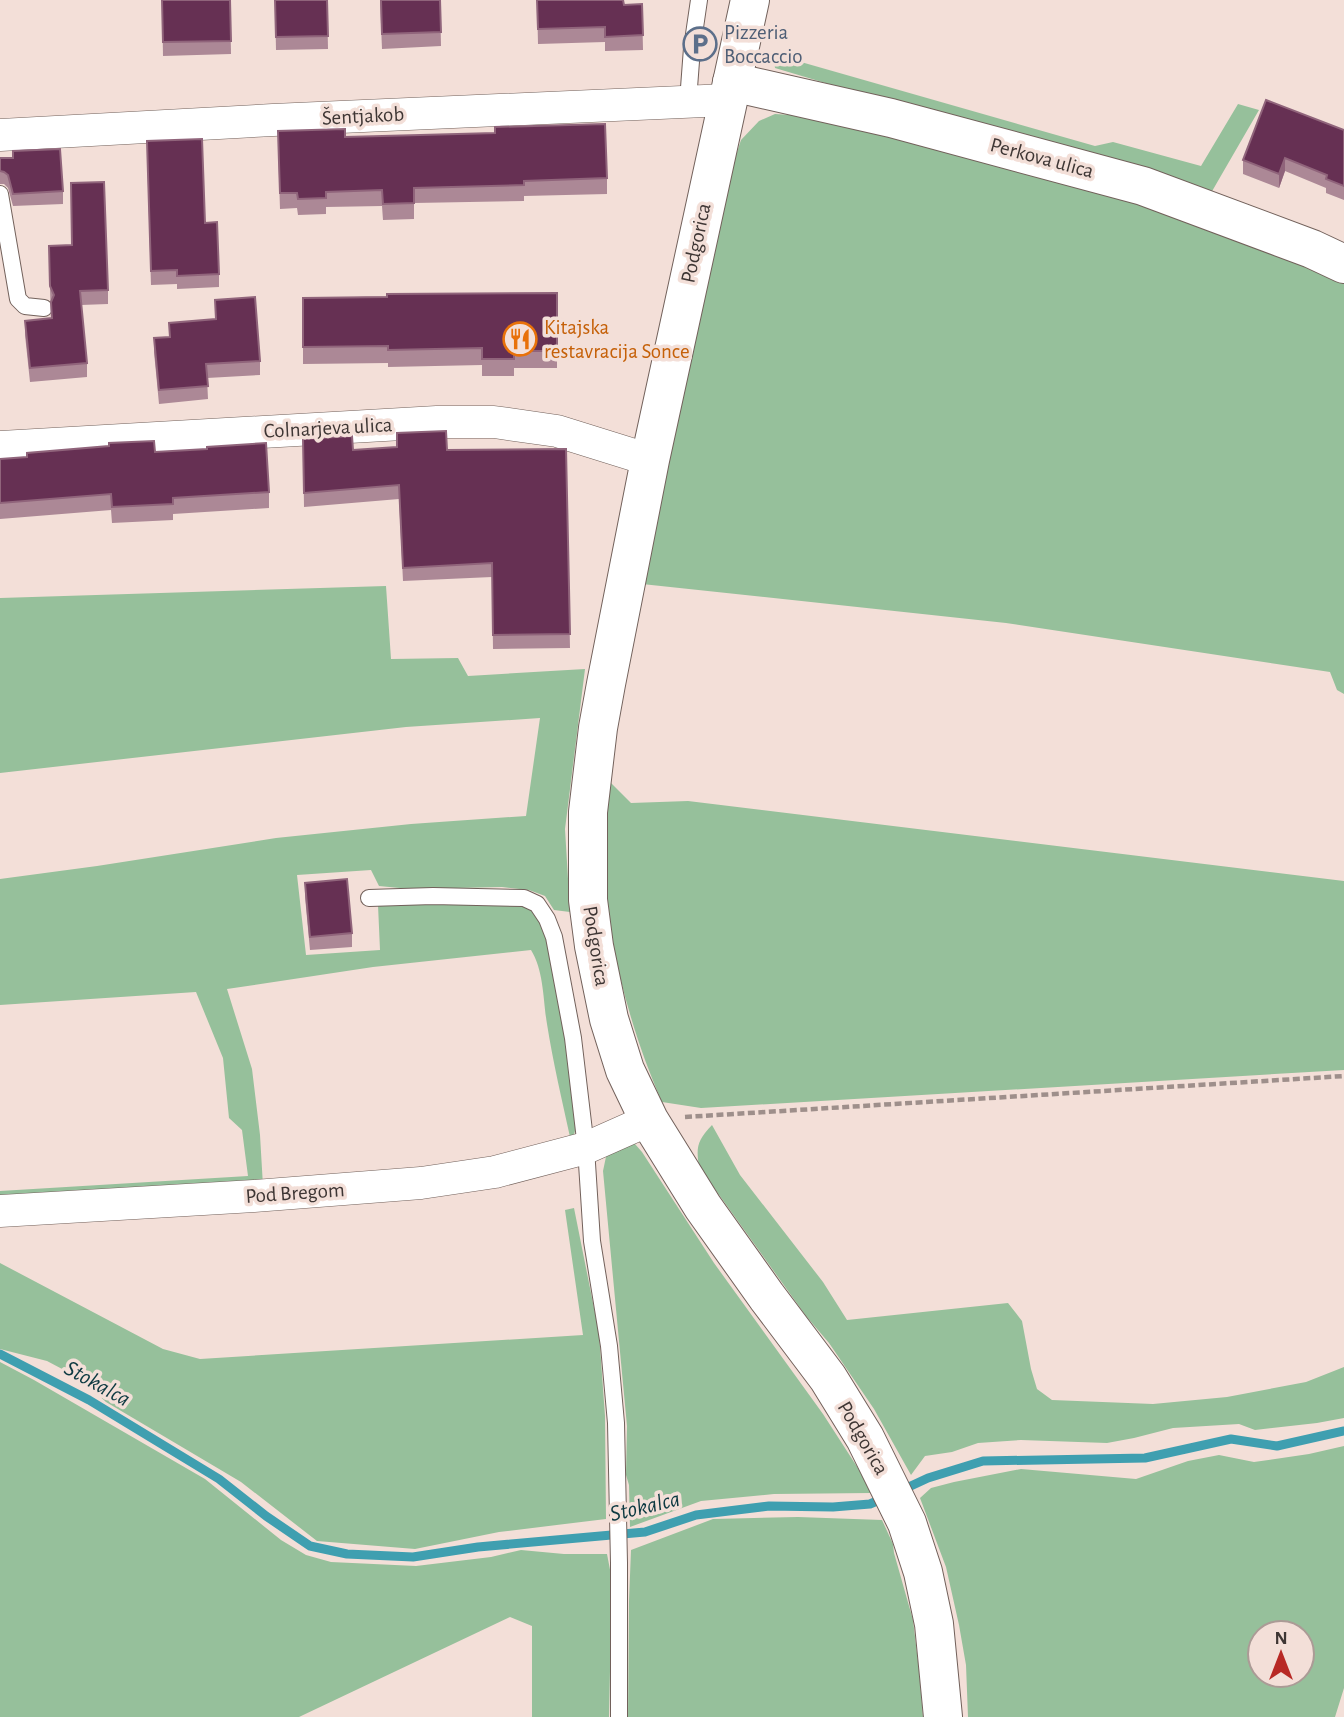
<svg xmlns="http://www.w3.org/2000/svg" width="1344" height="1717" font-family="'Alegreya Sans',sans-serif">
<style>
.green{fill:#96c09b;fill-rule:evenodd}
.lines{fill:none;stroke-linecap:round;stroke-linejoin:round}
.stream{stroke:#3f9fb0;stroke-width:9}
.service-casing{stroke:#72615b;stroke-width:18}
.minor-casing{stroke:#72615b;stroke-width:33}
.tertiary-casing{stroke:#72615b;stroke-width:40}
.secondary-casing{stroke:#72615b;stroke-width:40}
.path{stroke:#9e8f8b;stroke-width:4.5;stroke-dasharray:7 3.5;stroke-linecap:butt}
.service{stroke:#fff;stroke-width:16}
.minor{stroke:#fff;stroke-width:32}
.tertiary{stroke:#fff;stroke-width:38}
.secondary{stroke:#fff;stroke-width:38}
.wall{fill:#ac8896}
.shaded-wall{fill:#90647b}
.building{fill:#663053;stroke:#90647b;stroke-width:2}
.labels{text-anchor:middle;dominant-baseline:central;stroke-width:7;stroke-linejoin:round;paint-order:stroke}
.service-label{font-size:21px;fill:#4e5e75;stroke:#f3dfd8;text-anchor:start}
.street-label{font-size:21px;fill:#3e3634;stroke:#f3dfd8}
.food-label{font-size:21px;fill:#c56008;stroke:#f3dfd8;text-anchor:start}
.water-label{font-size:23px;font-style:italic;fill:#0c3941;stroke:#f3dfd8}
</style>
<rect width="100%" height="100%" fill="#f3dfd8"/>
<g class="green">
<path d="M773,54L1095,146L1113,142L1201,166L1238,104L1259,110L1211,193L926,113L775,68Z"/>
<path d="M775,114L807,116L1060,175L1344,278V694L1337,690L1330,672L1006,623L642,584L723,194L741,140L759,121Z"/>
<path d="M386,586L391,659L458,658L468,676L585,669L565,829L570,912L554,910L545,896L529,890L502,887L410,889L379,886L371,870L297,875L306,955L380,950L378,905L523,903L537,912L549,938L571,1058L577,1122L574,1135L570,1137C562,1100 553,1062 547,1024C543,1000 544,971 531,950L373,967L227,989L252,1069L260,1135L263,1186L0,1201V1191L248,1176L242,1130L229,1118L223,1058L196,992L0,1005V879L97,866L276,838L411,824L526,816L540,718L406,727L0,773V598Z"/>
<path d="M610,782L631,803L688,801L1344,881V1070L701,1108L662,1102C628,1025 602,926 605,841C605,822 609,802 610,782Z"/>
<path d="M712,1125L740,1175L823,1282L847,1320L1008,1303L1022,1321L1031,1369L1037,1389L1052,1400L1153,1404L1227,1397L1306,1382L1344,1367V1418L1317,1423L1255,1430L1239,1424L1173,1428L1134,1438L1107,1443L1021,1440L978,1443L952,1452L925,1456L911,1475L874,1409L829,1343L806,1316L699,1167C696,1147 697,1141 712,1125Z"/>
<path d="M625,1140L635,1144L642,1152L714,1263L823,1414L865,1479L871,1493L774,1494L701,1501L630,1527L629,1485L626,1475L627,1426L603,1171L607,1152Z"/>
<path d="M574,1208L599,1333L605,1416L606,1519L499,1532L415,1549L317,1541L241,1482L106,1402L81,1379L47,1361L0,1349V1263L163,1349L200,1359L583,1335L565,1210Z"/>
<path d="M0,1362L34,1380L205,1479L281,1540L306,1555L331,1562L416,1566L491,1557L521,1550L564,1554H607L612,1580L609,1717H532V1626L510,1617L299,1717H0Z"/>
<path d="M1344,1446V1688L1335,1717H968L966,1665L959,1625L946,1567L920,1498L931,1488L954,1482L1021,1469L1136,1479L1188,1461L1219,1455L1254,1462L1309,1454ZM1302,1633V1675H1260V1633Z"/>
<path d="M798,1517L882,1520L893,1544L894,1553L913,1620L919,1670L923,1717H628L629,1601L631,1550L713,1519Z"/>
</g>
<g class="lines">
<g class="stream">
<path d="M0,1354L89,1400L219,1479L266,1516L310,1546L347,1554L413,1557L478,1547L645,1532L696,1515L769,1506L833,1507L870,1504L884,1498"/>
<path d="M900,1491L928,1478L983,1461L1145,1458L1231,1439L1277,1446L1344,1431"/>
</g>
<defs>
<g id="service">
<path d="M688,101L692,48L699,0"/>
<path d="M0,194L18,299L25,306L44,308"/>
<path d="M369,898L433,896L524,898L537,904L547,919L554,937L573,1038L586,1148L592,1241L609,1346L616,1423L619,1563V1717"/>
</g>
<g id="minor">
<path d="M0,135L273,120L727,100"/>
<path d="M0,447L437,422H494L557,431L650,460"/>
<path d="M0,1211L254,1196L421,1183L495,1172L586,1148L649,1120"/>
</g>
<path id="tertiary" d="M732,82L891,118L1143,186L1312,249L1344,264"/>
<path id="secondary" d="M750,0L650,460L606,684L598,728L588,812V900L594,946L609,1019L625,1070L649,1120L703,1207L767,1297L828,1378L865,1438L907,1523L923,1572L934,1624L943,1717"/>
</defs>
<use href="#service" class="service-casing"/>
<use href="#minor" class="minor-casing"/>
<use href="#tertiary" class="tertiary-casing"/>
<use href="#secondary" class="secondary-casing"/>
<path class="path" d="M685,1117L1344,1076"/>
<use href="#service" class="service"/>
<use href="#minor" class="minor"/>
<use href="#tertiary" class="tertiary"/>
<use href="#secondary" class="secondary"/>
</g>
<g class="wall">
<path d="M162,0H230L231,54L163,56Z"/>
<path d="M275,0H327L328,49L276,50Z"/>
<path d="M380,0H440L441,46L382,49Z"/>
<path d="M537,0L624,5L642,4L643,50L605,51V42L538,44Z"/>
<path d="M1344,130V200L1326,193V188L1285,171L1279,188L1243,174V160Z"/>
<path d="M345,137L607,178V194L524,196V201L414,203V219L383,220L382,206L326,207V214L298,215L297,208L280,209L278,147Z"/>
<path d="M147,155L205,223L219,274V287L177,289V284L151,285Z"/>
<path d="M0,158L63,191V204L13,206L8,188L4,184H0Z"/>
<path d="M49,260L108,290V304L81,305L87,363V377L30,382L25,335V321L51,318Z"/>
<path d="M557,293V368H514V376H482V365L388,367V363L303,364V298Z"/>
<path d="M215,300L260,361V375L207,378L208,399L159,404L154,352V338L169,337V323L215,319Z"/>
<path d="M397,433L447,450L566,449L570,648L493,649L492,577L403,581L399,499L304,507L303,439L353,450L397,447Z"/>
<path d="M155,452L269,492V508L173,514V520L112,523L111,510L0,519V522V459Z"/>
<path d="M305,883L352,933V947L310,950L305,897Z"/>
</g>
<path class="shaded-wall" d="M1285,158V171L1279,188V174Z"/>
<g class="building">
<path d="M162,0H230L231,41L163,42Z"/>
<path d="M275,0H327L328,36L276,37Z"/>
<path d="M381,0H440L441,32L382,34Z"/>
<path d="M537,0H623L624,5L642,4L643,35L605,37V27L538,29Z"/>
<path d="M1266,100L1344,130V186L1326,179L1327,175L1285,158L1279,174L1243,160Z"/>
<path d="M605,124L607,178L524,181V185L414,188V203L383,204L382,190L326,192V198L298,199L297,193H280L278,131L345,129V137L495,133V127Z"/>
<path d="M202,139L205,223L217,222L219,274L177,276V270L151,271L147,141Z"/>
<path d="M60,149L63,191L13,194L8,175L4,172L0,171V158H13V151Z"/>
<path d="M104,182L108,290L80,291L87,363L30,368L25,321L52,318L51,302L54,295L50,286L49,246L72,245L71,183Z"/>
<path d="M557,293V351H514V359H482V348L388,350V346L303,347V298L387,297V294Z"/>
<path d="M255,297L260,361L206,364L208,386L159,390L154,338L170,337L169,323L216,319L215,300Z"/>
<path d="M446,431L447,450L566,449L570,634L493,635L492,563L403,568L399,485L304,493L303,439L352,436L353,450L397,447V433Z"/>
<path d="M154,441L155,452L207,449V447L266,443L269,492L173,498V504L112,507L111,494L0,503V459L27,457V453L109,446V443Z"/>
<path d="M347,879L352,933L310,937L305,883Z"/>
</g>
<defs>
<symbol id="parking-ring" viewBox="-11 -11 22 22"><circle r="9.5" fill="#f3dfd8" stroke="#5c6f8a" stroke-width="1.5"/><path d="M-3.5-5.5H1a3.5 3.5 0 0 1 0 7H-1V5.5H-3.5ZM-1-3.4V-.6H.8a1.4 1.4 0 0 0 0-2.8Z" fill="#5c6f8a"/></symbol>
<symbol id="restaurant-ring" viewBox="-11 -11 22 22"><circle r="9.5" fill="#f3dfd8" stroke="#e8710a" stroke-width="1.5"/><path d="M-5-6h1v4h1v-4h1v4h1v-4h1v5L-1.5 .5V6h-2V.5L-5-1ZM5-6V6H3V1.5H1.5Q1.5-4 5-6Z" fill="#e8710a"/></symbol>
</defs>
<g fill-rule="evenodd">
<use href="#parking-ring" x="681" y="25" width="38" height="38"/>
<use href="#restaurant-ring" x="501" y="320" width="38" height="38"/>
</g>
<g class="labels">
<g class="service-label">
<text x="724" y="32">Pizzeria<tspan x="724" dy="24">Boccaccio</tspan></text>
</g>
<g class="street-label">
<text transform="translate(363 116) rotate(-3)">Šentjakob</text>
<text transform="translate(1042 158) rotate(15)">Perkova ulica</text>
<text transform="translate(696 243) rotate(-78)">Podgorica</text>
<text transform="translate(328 428) rotate(-3)">Colnarjeva ulica</text>
<text transform="translate(596 946) rotate(81)">Podgorica</text>
<text transform="translate(295 1193) rotate(-4)">Pod Bregom</text>
<text transform="translate(863 1438) rotate(60)">Podgorica</text>
</g>
<g class="food-label">
<text x="544" y="327">Kitajska<tspan x="544" dy="24">restavracija Sonce</tspan></text>
</g>
<g class="water-label">
<text transform="translate(97 1384) rotate(29)">Stokalca</text>
<text transform="translate(645 1507) rotate(-13)">Stokalca</text>
</g>
</g>
<g transform="translate(1281 1654)"><circle r="33" fill="#f3dfd8" stroke="#ab9b96" stroke-width="2"/>
<path d="M0-5L12 26L0 18L-12 26Z" fill="#b82925"/>
<text y="-10" font-size="19" font-weight="bold" text-anchor="middle" fill="#3e3634">N</text>
</g>
</svg>
